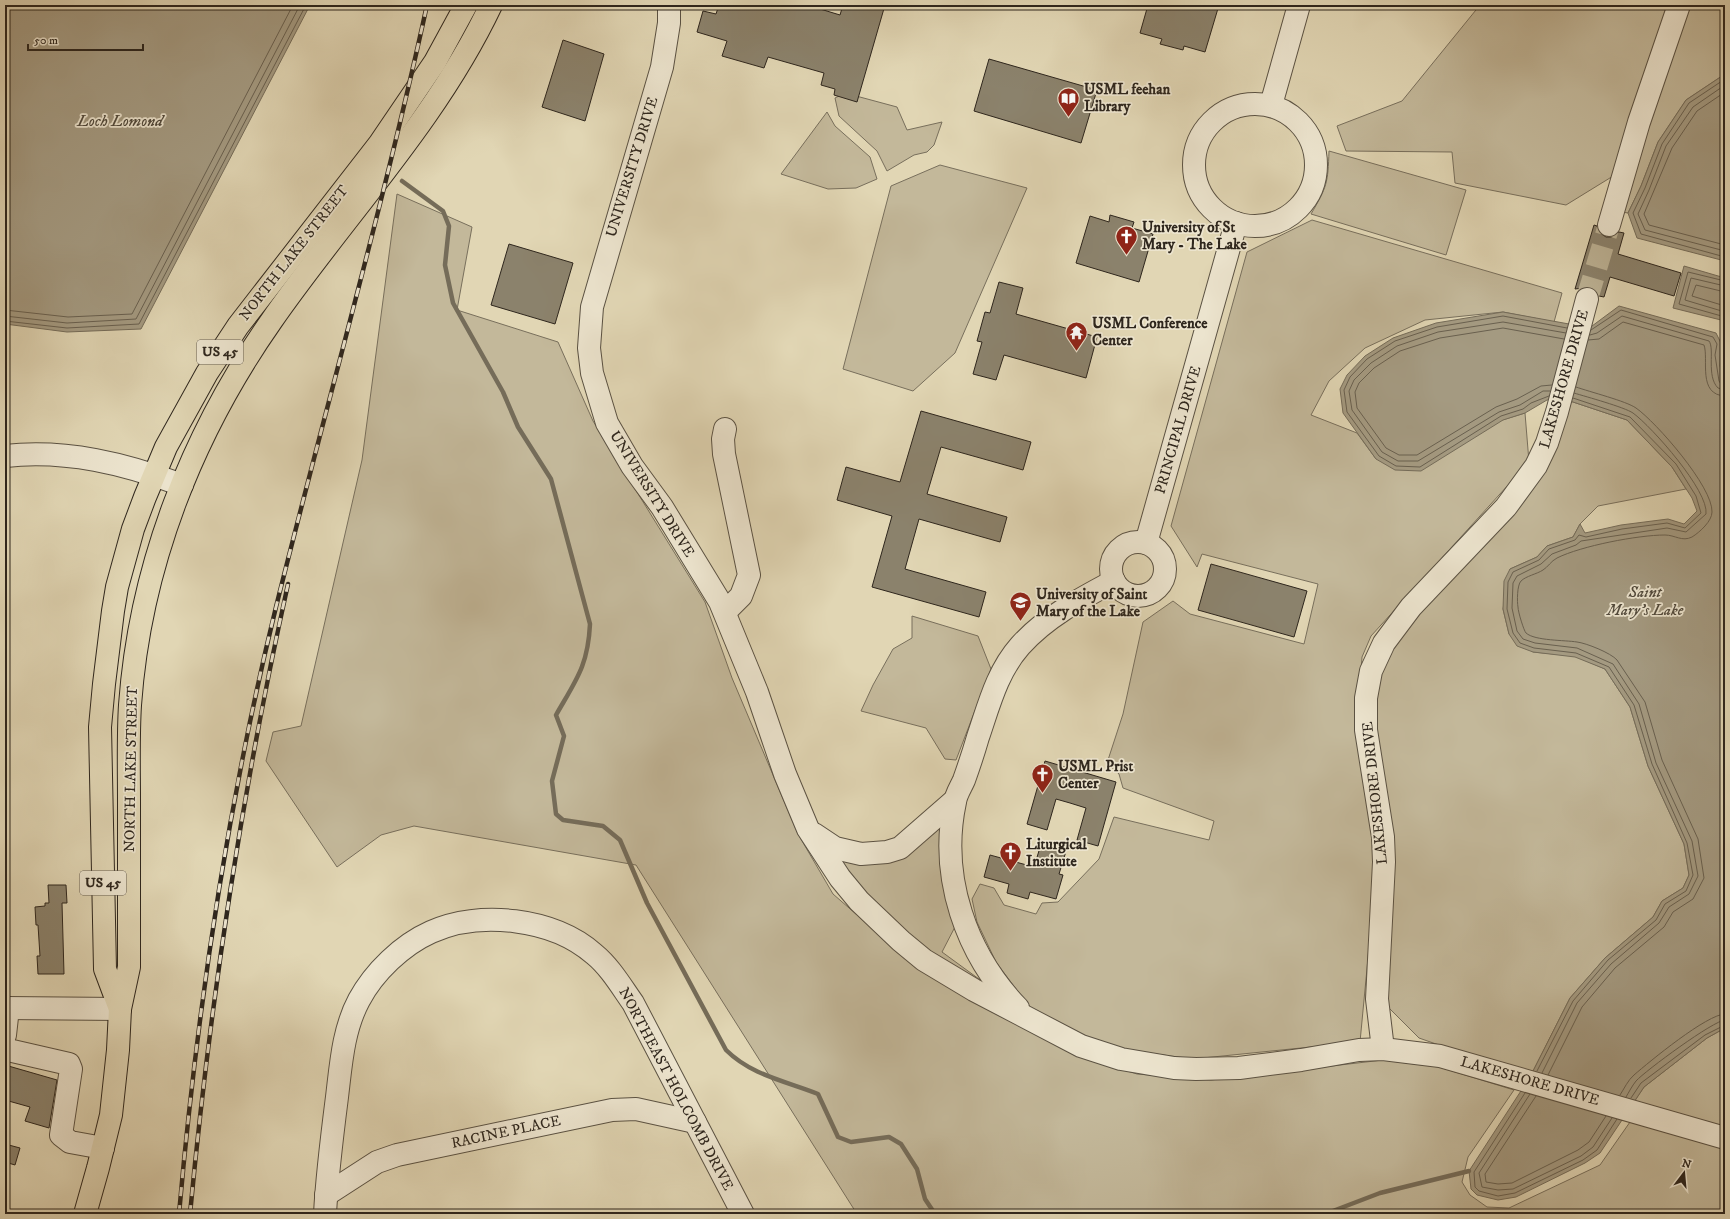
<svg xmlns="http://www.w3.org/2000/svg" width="1730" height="1219" font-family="'IM FELL DW Pica',serif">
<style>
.green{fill:#c3b89a;stroke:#786f5c}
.water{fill:#a49a81;stroke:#756c59}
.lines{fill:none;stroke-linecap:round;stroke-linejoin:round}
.shore{stroke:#69604f;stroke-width:1}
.stream{stroke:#756c59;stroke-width:4.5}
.building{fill:#8b826c;stroke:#2e261d}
.minor-tunnel{stroke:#bdb396;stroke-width:22;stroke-dasharray:22 11;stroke-linecap:butt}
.minor-casing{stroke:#5b5243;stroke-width:24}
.major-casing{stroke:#2e261d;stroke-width:24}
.minor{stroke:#ece4ce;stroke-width:22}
.major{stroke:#e1d6b4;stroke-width:22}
.rail-casing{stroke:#2e261d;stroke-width:4.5}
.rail{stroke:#ece4ce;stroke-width:3;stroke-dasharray:9;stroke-linecap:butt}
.labels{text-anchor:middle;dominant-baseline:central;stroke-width:3.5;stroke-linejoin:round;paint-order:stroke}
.shield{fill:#ece4ce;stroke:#675f52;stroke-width:1}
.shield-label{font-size:14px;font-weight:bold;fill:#2e261d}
.poi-label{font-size:15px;font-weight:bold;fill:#2e261d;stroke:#ece4ce;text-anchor:start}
.street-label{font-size:15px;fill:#2e261d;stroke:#ece4ce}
.water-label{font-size:16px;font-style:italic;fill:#51493b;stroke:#ece4ce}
</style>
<rect width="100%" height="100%" fill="#e1d6b4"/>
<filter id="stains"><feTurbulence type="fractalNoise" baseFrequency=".005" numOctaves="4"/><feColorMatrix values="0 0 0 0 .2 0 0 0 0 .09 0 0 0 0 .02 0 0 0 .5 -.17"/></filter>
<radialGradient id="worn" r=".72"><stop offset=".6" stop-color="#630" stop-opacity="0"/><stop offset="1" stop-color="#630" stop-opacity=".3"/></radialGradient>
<g class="green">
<path d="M1480,5H1670L1618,173L1566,205L1455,183L1452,152L1346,151L1337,126L1402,101Z"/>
<path d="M1690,5H1725V74L1686,100L1658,142L1641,186L1628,213L1622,212L1671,48Z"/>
<path d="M845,93L897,107L907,130L942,122L934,145L927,152L914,155L887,171L877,151L839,116L835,98Z"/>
<path d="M827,112L835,126L870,157L877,179L856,188L828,189L781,174Z"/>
<path d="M1329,151L1466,190L1446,255L1311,214C1327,187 1328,183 1329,151Z"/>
<path d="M940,165L1027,188L955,353L913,391L843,369L891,186Z"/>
<path d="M397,194L472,227L457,310L558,342L593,421L705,602L732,678L798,834L833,894L919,969L1074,1054L1137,1074L1211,1080L1383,1060L1439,1067L1514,1090L1468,1157L1462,1182L1470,1195L1487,1207L1509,1208L1600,1165L1630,1122L1725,1149V1214H857L636,865L414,826L381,835L337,867L266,761L273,732L301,726L362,460Z"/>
<path d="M1312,220L1562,293L1554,322L1503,312L1425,320L1365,348L1329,381L1311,415L1357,433L1376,459L1525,413L1529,462L1371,636L1362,657L1360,685L1377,864L1360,1042L1193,1059L1118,1049L1082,1037L1033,1012L996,962L977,922L972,899L980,884L994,888L1004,905L1036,914L1042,903L1058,902L1099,859L1114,817L1209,840L1214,821L1123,788L1119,774L1107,763L1123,714L1143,622L1173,601L1190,614L1304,644L1318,584L1202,554L1197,567L1171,526L1247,252Z"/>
<path d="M1567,400L1627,420L1672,467L1686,489L1598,506L1580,524L1573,537L1547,546L1537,557L1510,569L1503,609L1509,634L1533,652L1575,656L1605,669L1630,707L1648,766L1684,844L1689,875L1683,888L1662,901L1653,917L1605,958L1570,998L1530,1077L1419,1038L1386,1005L1373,701L1389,645L1510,511Z"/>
<path d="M912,616L978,636L991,669L956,760L945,759L926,728L861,711L873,685L893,649L912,638Z"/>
<path d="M944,821L957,923L942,952L994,990L902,935L837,858L874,864Z"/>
<path d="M1725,1028V1128L1634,1102L1644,1087L1707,1038Z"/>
</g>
<g class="water">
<path d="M5,5H310L141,329L67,332L5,324Z"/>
<path d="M1725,74V261L1637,238L1628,213L1641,186L1658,142L1686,100Z"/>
<path d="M1684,266L1725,278V321L1673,308Z"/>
<path d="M1619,306L1716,333L1721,343L1720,366L1725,384V1028L1707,1038L1644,1087L1600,1153L1585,1163L1516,1197L1498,1200L1477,1195L1471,1189L1469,1171L1530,1077L1570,998L1605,958L1653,917L1662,901L1683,888L1689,875L1684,844L1648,766L1630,707L1605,669L1575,657L1533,652L1517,646L1509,634L1503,609L1504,581L1510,569L1537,557L1547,546L1573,537L1580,524L1585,533L1621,525L1668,519L1684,524L1697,511L1692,498L1672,467L1627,420L1567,400H1547L1525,413L1503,420L1421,471L1395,470L1376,459L1343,413L1340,389L1347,375L1365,356L1393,338L1436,323L1503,312L1569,324L1592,326Z"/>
</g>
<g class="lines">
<g class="shore">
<path d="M1725,79L1689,103L1662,144L1645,188L1633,213L1641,234L1725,257"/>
<path d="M1725,85L1693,107L1666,146L1649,190L1638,214L1645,230L1725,251"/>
<path d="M1725,92L1697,111L1672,148L1644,214L1649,225L1725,245"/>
<path d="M1725,281L1688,272L1679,304L1725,317"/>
<path d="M1725,286L1691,278L1685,300L1725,312"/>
<path d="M1725,292L1696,285L1692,296L1725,306"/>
<path d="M5,310L68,317L132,314L293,5"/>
<path d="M5,316L67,323L136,319L300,5"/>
<path d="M5,321L67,328L139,324L306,5"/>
<path d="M1591,330L1621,310L1713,337L1717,344L1715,355L1719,381L1721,384L1725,385"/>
<path d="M1590,335L1597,333L1622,316L1709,341C1715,349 1706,376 1718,388L1725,390"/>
<path d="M1588,340L1599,339L1623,322L1704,345C1709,359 1697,395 1725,396"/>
<path d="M1552,385L1541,386L1517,399L1496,407L1417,455H1399L1386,448L1357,408L1355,392L1359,383L1374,368L1400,351L1440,338L1503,328L1564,339"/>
<path d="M1550,391H1543L1520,405L1499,412L1418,461H1398L1382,452L1352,410L1349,391L1354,380L1371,363L1397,346L1438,332L1503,322L1566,333"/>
<path d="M1549,396L1531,403L1523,409L1501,416L1420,467L1396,466L1379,456L1347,412L1344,390L1350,377L1367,359L1395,341L1437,327L1503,316L1567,328"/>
<path d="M1537,1071L1573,1001L1608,960L1656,920L1665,904L1686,891L1693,875L1687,843L1652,764L1634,705L1609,667L1576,653L1534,648L1520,643L1513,633L1507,609L1508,582L1513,572L1539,560L1549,549L1575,540L1579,535L1586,537L1622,529L1667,523L1685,528L1701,513L1696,496L1676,464L1630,417L1573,398"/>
<path d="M1542,1073L1577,1003L1611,964L1659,923L1669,907L1689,894L1698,876L1692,841L1656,763L1639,704L1613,664L1577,648L1535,643L1523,639L1517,631L1512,608L1513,583L1517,576L1541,564L1552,554L1576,545L1581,541L1667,528L1686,532L1706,514C1709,491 1652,427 1633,413C1624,407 1587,397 1574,393"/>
<path d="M1548,1075L1582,1007L1615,968L1664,927L1673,912L1693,899L1704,878L1698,839L1662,760L1645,702L1617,660C1611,653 1586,643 1577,642C1565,640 1535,641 1526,633C1524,631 1518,612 1518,607C1517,602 1517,585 1521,581C1526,576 1537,574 1543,570C1548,567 1551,561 1557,558C1581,546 1638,535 1665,535C1675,535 1682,542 1692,537C1700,532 1712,521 1712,512C1713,487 1656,422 1636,408C1626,401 1590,392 1576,387"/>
<path d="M1525,1093L1474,1172L1475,1187L1479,1191L1498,1196L1515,1193L1583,1160L1597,1150L1617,1119"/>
<path d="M1530,1094L1479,1173L1482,1187L1498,1190L1513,1189L1581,1156L1593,1147L1612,1118"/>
<path d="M1620,1095C1624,1089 1628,1080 1634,1075C1649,1062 1707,1014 1725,1014"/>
<path d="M1536,1096L1485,1174L1486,1182L1498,1184L1512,1183L1578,1150L1589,1142L1606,1116"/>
<path d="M1626,1097C1629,1092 1632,1086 1636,1081C1645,1071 1714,1020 1725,1020"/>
<path d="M1631,1098L1641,1083L1705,1035L1725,1025"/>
</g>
<g class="stream">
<path d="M402,181L443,211L449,226L445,265L453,303L503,392L518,427L551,479L590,624C588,666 576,680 556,715L564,736L552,781L556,814L563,820L603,826L620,840L647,903L726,1050C751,1075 785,1081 818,1094L838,1137L851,1142L889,1137L901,1144L917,1169L925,1199L935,1214"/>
<path d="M1325,1214L1380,1193L1469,1171"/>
</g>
</g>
<g class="building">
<path d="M719,5H807L840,15L843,5H885L857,102L834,95L835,89L821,85L824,73L768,57L764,68L722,56L727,41L697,32L703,11L716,14Z"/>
<path d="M1148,5H1219L1205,52L1184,46L1183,50L1160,44L1162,39L1140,33Z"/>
<path d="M563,40L604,54L585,121L542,107Z"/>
<path d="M989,59L1097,90L1081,143L974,111Z"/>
<path d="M1110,215L1134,222L1132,228L1153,234L1139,282L1076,263L1090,216L1109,222Z"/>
<path d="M1594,225L1597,226L1600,233L1606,237H1612L1619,232L1624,233L1618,254L1681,273L1674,296L1610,277L1604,297L1599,296L1596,290L1591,287L1575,289Z"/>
<path d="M509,244L573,263L555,324L491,305Z"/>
<path d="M999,282L1023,288L1016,314L1097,337L1086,378L1004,355L996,380L973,374L982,342L977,341L985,312L990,313Z"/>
<path d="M921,411L1031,442L1023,470L941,447L927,494L1007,517L1000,542L919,519L905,569L986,592L979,617L872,587L892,516L837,500L846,467L900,482Z"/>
<path d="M1211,564L1307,591L1294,637L1198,610Z"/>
<path d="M1045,761L1116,782L1098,846L1077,840L1086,808L1070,803L1056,799L1047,830L1027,824Z"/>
<path d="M1042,841L1067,848L1059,874L1063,875L1056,899L1030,892L1028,899L1007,893L1009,884L984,877L990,855L1034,867Z"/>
<path d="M48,885H66L67,903H62L64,974H38L37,956H40L38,925H36L35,907L45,906V903H49Z"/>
<path d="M5,1065L57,1080L49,1128L25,1121L30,1107L5,1100Z"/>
<path d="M5,1144L20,1148L15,1165L5,1162Z"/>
</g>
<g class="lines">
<path class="minor-tunnel" d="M1587,299L1609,225"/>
<defs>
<g id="minor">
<path d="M669,5V23L662,67L592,307L589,348L592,373L607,423L632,466L662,507L720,602L757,692L785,774L808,829L840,878L859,901L901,941L924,960L974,990L1081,1046L1121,1059L1174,1068L1196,1069L1239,1068L1301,1060L1359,1050L1383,1049L1440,1056L1725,1138"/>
<circle cx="1255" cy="165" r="61"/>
<path d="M1271,105L1299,5"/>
<path d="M1609,225L1639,122L1679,5"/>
<path d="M5,456C66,449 126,464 182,485"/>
<circle cx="1138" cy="569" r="27"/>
<path d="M1146,543L1236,223"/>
<path d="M725,612L741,596L749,575L724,454L723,439L725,429"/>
<path d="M814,834L835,848L861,854L887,852L900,848L955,800"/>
<path d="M5,1008L120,1009"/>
<path d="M1018,1008C966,954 939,877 955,802C956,794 961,787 964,780C969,766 974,751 978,737C989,705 997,672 1020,646C1046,617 1080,599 1114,581"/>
<path d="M5,1035L8,1008"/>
<path d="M5,1045L8,1050L69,1064L71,1069L61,1135L70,1142L103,1148"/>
<path d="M1383,1049L1377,999L1384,862L1383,837L1366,730V698L1371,671L1384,643L1411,607L1506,507L1536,466L1547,443L1557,412L1587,299"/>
<path d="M326,1195L377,1162L397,1155L612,1110L636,1109L695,1122"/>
<path d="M325,1214C327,1175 332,1136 337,1097C341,1064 343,1030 359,1000C374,972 402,945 431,932C479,910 553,918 594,954C610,967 621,986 633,1003L743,1214"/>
</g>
<g id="major">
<path d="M120,1009L105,969L100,727L104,684L113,611L117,587L133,529L145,497L166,447L207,373L238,326L380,143L435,62L466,5"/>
<path d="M85,1214L98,1168L111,1115L118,1050L120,1009L129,967C129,912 129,857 129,802C129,770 128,737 130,705C140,566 192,434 272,320C345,215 436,121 491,5"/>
</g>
</defs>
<use href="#minor" class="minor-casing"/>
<use href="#major" class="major-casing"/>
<use href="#minor" class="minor"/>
<use href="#major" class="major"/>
<defs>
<g id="rail">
<path d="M179,1214C197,1010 227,807 276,607C326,406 383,207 427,5"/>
<path d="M190,1214C210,1003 242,791 288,584"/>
</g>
</defs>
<use href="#rail" class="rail-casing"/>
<use href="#rail" class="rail"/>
</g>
<defs>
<symbol id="library-pin" viewBox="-11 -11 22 30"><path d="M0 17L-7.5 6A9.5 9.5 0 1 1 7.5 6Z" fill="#8f2418" stroke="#ece4ce"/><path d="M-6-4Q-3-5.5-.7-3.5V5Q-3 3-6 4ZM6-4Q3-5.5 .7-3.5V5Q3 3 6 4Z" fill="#fff"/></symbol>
<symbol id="church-pin" viewBox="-11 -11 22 30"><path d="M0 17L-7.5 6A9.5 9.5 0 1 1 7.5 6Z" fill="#8f2418" stroke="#ece4ce"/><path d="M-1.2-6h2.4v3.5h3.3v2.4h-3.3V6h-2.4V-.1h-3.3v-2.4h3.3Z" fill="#fff"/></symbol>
<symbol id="temple-pin" viewBox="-11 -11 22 30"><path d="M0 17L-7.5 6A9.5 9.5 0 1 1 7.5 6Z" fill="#8f2418" stroke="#ece4ce"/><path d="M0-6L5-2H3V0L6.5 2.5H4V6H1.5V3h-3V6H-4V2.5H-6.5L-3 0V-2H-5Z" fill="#fff"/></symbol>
<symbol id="university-pin" viewBox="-11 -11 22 30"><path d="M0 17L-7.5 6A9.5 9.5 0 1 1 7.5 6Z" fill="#8f2418" stroke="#ece4ce"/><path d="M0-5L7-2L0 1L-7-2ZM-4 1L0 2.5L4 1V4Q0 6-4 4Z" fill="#fff"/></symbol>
</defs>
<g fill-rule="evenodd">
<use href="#library-pin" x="1056" y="86" width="25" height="34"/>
<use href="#church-pin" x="1114" y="224" width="25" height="34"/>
<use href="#temple-pin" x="1064" y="320" width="25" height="34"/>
<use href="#university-pin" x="1008" y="590" width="25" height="34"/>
<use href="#church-pin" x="1030" y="762" width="25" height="34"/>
<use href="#church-pin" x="998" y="840" width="25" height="34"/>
</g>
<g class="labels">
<g class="shield">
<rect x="197" y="340" width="46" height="24" rx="3"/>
<rect x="80" y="871" width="46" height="24" rx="3"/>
</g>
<g class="shield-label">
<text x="220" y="352">US 45</text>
<text x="103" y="883">US 45</text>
</g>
<g class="poi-label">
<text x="1084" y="89">USML feehan<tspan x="1084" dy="17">Library</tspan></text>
<text x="1142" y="227">University of St<tspan x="1142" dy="17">Mary - The Lake</tspan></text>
<text x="1092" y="323">USML Conference<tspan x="1092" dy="17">Center</tspan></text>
<text x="1036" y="594">University of Saint<tspan x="1036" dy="17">Mary of the Lake</tspan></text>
<text x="1058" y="766">USML Prist<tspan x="1058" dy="17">Center</tspan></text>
<text x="1026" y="844">Liturgical<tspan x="1026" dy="17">Institute</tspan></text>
</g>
<g class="street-label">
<text transform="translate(632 167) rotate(-73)">UNIVERSITY DRIVE</text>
<text transform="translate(294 253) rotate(-52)">NORTH LAKE STREET</text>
<text transform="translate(1564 379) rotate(-74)">LAKESHORE DRIVE</text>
<text transform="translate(1178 430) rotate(-74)">PRINCIPAL DRIVE</text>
<text transform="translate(652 494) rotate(58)">UNIVERSITY DRIVE</text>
<text transform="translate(131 769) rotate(-89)">NORTH LAKE STREET</text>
<text transform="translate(1375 793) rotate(-96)">LAKESHORE DRIVE</text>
<text transform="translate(1530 1081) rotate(16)">LAKESHORE DRIVE</text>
<text transform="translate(676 1089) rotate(62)">NORTHEAST HOLCOMB DRIVE</text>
<text transform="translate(506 1132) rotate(-12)">RACINE PLACE</text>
</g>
<g class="water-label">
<text x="120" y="121">Loch Lomond</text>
<text x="1645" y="592">Saint<tspan x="1645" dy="18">Mary's Lake</tspan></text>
</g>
</g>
<rect width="1730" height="1219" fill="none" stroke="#e1d6b4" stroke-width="20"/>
<rect x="6" y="6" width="1718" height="1207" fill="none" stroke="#2e261d" stroke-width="2"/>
<rect x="10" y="10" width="1710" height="1199" fill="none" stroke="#2e261d"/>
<g transform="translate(1684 1173) rotate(16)" stroke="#ece4ce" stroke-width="3" paint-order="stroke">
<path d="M0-3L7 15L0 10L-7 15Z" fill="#2e261d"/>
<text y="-6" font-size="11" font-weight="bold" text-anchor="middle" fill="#2e261d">N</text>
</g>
<path d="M28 44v6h115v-6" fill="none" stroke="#2e261d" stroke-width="2"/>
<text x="34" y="44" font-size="12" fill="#2e261d" stroke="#ece4ce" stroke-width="3" paint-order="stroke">50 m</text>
<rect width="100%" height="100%" filter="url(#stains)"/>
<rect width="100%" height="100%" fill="url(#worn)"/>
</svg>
